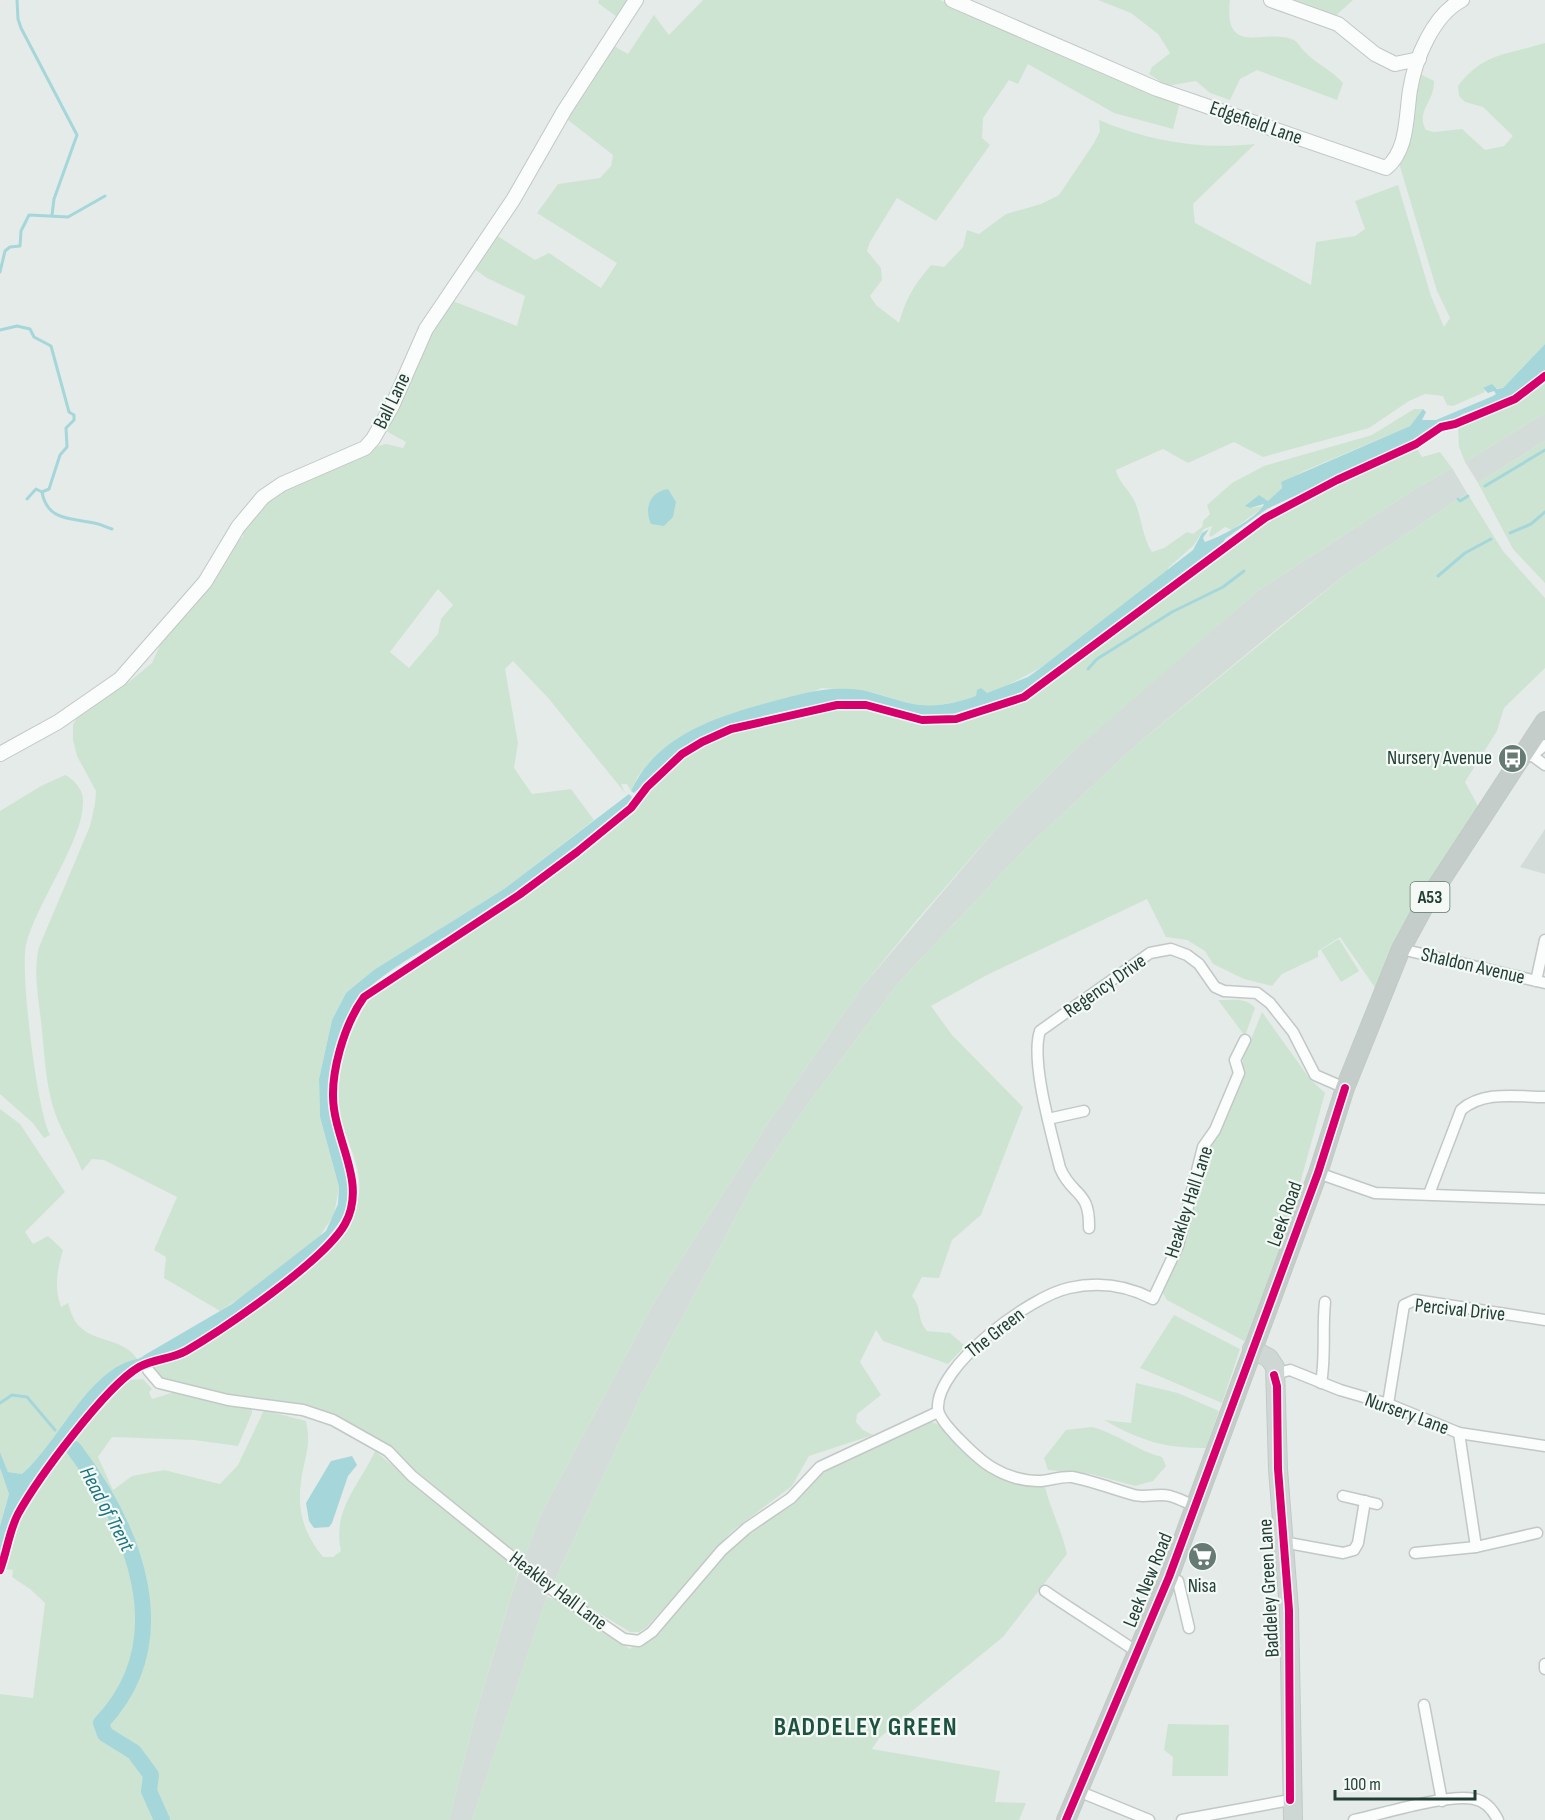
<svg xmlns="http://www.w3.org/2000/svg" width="1545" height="1820" font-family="'Sofia Sans Condensed',sans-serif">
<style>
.built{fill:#d3dcd8}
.green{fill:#cee4d3;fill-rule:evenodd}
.water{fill:#a5d7da}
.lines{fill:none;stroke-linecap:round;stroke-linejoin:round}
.stream{stroke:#a5d7da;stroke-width:3}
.canal{stroke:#a5d7da;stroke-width:10}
.river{stroke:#a5d7da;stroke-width:16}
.minor-casing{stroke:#c2c8c5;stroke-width:13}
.tertiary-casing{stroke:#c2c8c5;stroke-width:16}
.primary-casing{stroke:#c1cac7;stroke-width:20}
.trunk-casing{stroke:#c1cac7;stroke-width:20}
.minor{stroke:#fbfcfc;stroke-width:10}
.tertiary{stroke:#fbfcfc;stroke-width:14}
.primary{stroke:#ced7d4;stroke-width:18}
.trunk{stroke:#c4cdca;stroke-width:18}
.cycleway-casing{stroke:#f4f9f6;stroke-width:11}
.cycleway{stroke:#d6006c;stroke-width:8}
.labels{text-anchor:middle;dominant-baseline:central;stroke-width:4.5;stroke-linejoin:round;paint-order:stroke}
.shield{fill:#f4f9f6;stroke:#61776f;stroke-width:1.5}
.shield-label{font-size:18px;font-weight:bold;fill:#223f35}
.street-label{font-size:20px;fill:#223f35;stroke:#f4f9f6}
.poi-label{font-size:20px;fill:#223f35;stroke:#f4f9f6;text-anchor:end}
.water-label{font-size:21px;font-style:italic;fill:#1a747d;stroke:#f4f9f6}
.district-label{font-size:26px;font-weight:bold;letter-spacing:1.5px;fill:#1d5241;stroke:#f4f9f6}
</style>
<rect width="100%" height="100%" fill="#e5ebe8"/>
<g class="built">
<path d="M1545,413V441L1478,483L1465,462Z"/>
<path d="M1452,468L1467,493L1345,575L1283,624L1136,745L1022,852L899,982L804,1109L754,1183L642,1393L547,1597L472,1820H449L476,1713L515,1583L540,1516L656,1299L770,1120L862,987L996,829L1069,755L1129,702L1259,590L1412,491Z"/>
<path d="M1545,829V874L1520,867Z"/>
</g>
<g class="green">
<path d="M599,0H628L617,17L598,3Z"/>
<path d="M703,0H940L1038,45L1180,102L1173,129L1114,113L1028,64L1018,84L1009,80L983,118L982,138L990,145L936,221L897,198L870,242L867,251L881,268L882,280L870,296L876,305L899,323C907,296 913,287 931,265L944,267L963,247L967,230L979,234L1006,214L1041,204L1059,195L1094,143L1100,131L1099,120C1148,141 1202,150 1255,144L1193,204L1195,223L1311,285L1316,242L1355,236L1365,229L1355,201L1398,185L1431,296L1444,327L1450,318L1437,291L1399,163L1407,149L1420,74L1434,81C1435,102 1415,111 1426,130L1434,132L1462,129L1485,150L1504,146L1513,136L1483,107L1465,102L1459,96L1458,86C1482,53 1509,54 1545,43V344L1503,388H1483L1485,392L1453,406L1447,405L1443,396L1425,394L1409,401L1369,428L1263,457L1234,442L1188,463L1163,449L1116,470C1119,484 1130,490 1135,502C1142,519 1142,536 1152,552L1164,548L1187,532L1193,534L1202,527L1203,521L1210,514L1207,505L1232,483L1264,466L1372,435L1414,409H1423L1410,426L1304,471L1281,484L1282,488L1268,502L1266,499L1250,508L1265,506L1232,530L1225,527L1211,537L1209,535L1212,526L1204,529L1194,545L1168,568L1170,578L1042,667L1002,688L962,701L933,706L914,705L872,692L822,688L666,747L638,776L631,791L627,784H621L625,793L549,699L513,661L505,669L518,743L514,768L532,794L571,789L594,820L504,889L443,927L346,993L332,1020L319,1079L320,1117L339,1187L334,1215L319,1237L261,1284L220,1311L164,1278L166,1257L154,1250L177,1197L104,1160L92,1159L82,1171C76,1155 67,1141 60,1125C45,1093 45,1056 41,1021C38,995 33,972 39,947L90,826L95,804L96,791L77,756L73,740V725L79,714L129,682L152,663L163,639L212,584L232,544L243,537C239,498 347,460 378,446L386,444L403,448L406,442L386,431L430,337L453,301L517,326L525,296L487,278L473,268L496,235L535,260L549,253L601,288L617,263L537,213L558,184L600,178L611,166L613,155L568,120L585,85L612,45L628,54L654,15L669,35ZM438,589L453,605L441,619L438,634L409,668L390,652Z"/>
<path d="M1098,0H1230C1223,59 1267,27 1294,40C1298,42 1301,48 1304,51C1316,64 1332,70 1343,83L1337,100L1257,70L1240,79L1230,100L1210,93L1196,81L1167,86L1149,74L1152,67L1170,53L1158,34L1131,13Z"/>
<path d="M1288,0H1353L1332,19Z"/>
<path d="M1545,379V413L1465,462L1459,447L1458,427L1525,397Z"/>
<path d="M1545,441V583L1513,549L1478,483Z"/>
<path d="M1416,447L1422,457L1440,452L1452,468L1412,491L1259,590L1069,755L996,829L916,921L862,987L770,1120L656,1299L540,1516L524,1559L425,1481L381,1441L347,1422L310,1407L252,1400L161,1378L151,1366C203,1350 245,1316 287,1284C303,1272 324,1258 336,1243C349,1225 362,1202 359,1180C357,1158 345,1136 339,1114C330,1077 350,1028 370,998L548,880L637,809L639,802L675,763L697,747L732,731L837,708L862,709L921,724L959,721L1013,704L1059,676L1261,525L1291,507Z"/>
<path d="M1467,493L1503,551L1545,598V668L1504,708L1497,731L1465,782L1478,806L1417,901L1378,992L1340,937L1318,951V957L1282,974L1272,986L1244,979L1213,964L1205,951L1187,940L1166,937L1147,899L987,975L931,1006L952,1035L1023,1107L981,1215L952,1240L939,1278L922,1277L912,1296C923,1309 916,1318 927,1331L950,1333L965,1346L948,1364L883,1341L876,1330L860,1362L881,1395L857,1414L856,1422L863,1430L873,1435L809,1456L792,1486L731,1532L647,1627L639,1632H630L556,1587L554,1582L642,1393L754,1183L804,1109L899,982L1022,852L1136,745L1345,575Z"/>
<path d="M65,775C74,779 83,790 83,800C85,839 36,903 26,945C20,971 37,1111 50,1135L44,1138L33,1123L0,1094V811L41,786Z"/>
<path d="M1339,939L1359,971L1341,982L1321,950Z"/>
<path d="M1218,1000C1231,1000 1247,997 1255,1008L1245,1036Z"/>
<path d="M1262,1012L1310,1079L1325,1093L1283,1245L1246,1342L1167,1300L1162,1292L1205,1148L1243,1076V1059Z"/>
<path d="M0,1109L20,1124L65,1192L25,1232L33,1244L48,1236L63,1250C57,1271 54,1286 61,1307L68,1303C70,1309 72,1316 75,1321C89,1343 124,1337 137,1359C89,1369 59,1442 22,1474L8,1472L0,1452Z"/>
<path d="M1174,1315L1240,1349L1222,1403L1140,1368Z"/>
<path d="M143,1379L152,1389L149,1392L152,1399L178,1391L252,1408V1413L238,1446L194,1440L112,1437L98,1457L113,1490L132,1476L164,1470L220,1484L238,1465L264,1410L306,1421C312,1447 304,1457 301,1482C297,1512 304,1533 323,1557H333L341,1551C332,1509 359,1486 375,1451L519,1569L476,1713L449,1820H0V1694L33,1698L45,1603L30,1589L12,1577L13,1570L3,1569C8,1551 12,1532 20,1515C45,1465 91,1423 128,1380Z"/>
<path d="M1136,1383L1178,1393L1219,1411L1206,1448C1163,1448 1141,1441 1104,1420L1131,1423Z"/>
<path d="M928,1421C943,1424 946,1433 956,1444C982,1473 1005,1485 1045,1487C1051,1511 1062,1531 1067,1554L1003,1637L879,1738L872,1749L1000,1771L995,1802L1026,1803L1019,1820H472L547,1597L560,1600L630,1649L748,1531L787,1507L815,1479L839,1462Z"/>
<path d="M1092,1427C1117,1433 1137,1451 1162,1457L1166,1466L1153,1481L1135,1486L1091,1474L1048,1470L1044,1458L1066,1430Z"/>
<path d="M0,1468L9,1494L0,1526Z"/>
<path d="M1168,1724L1229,1725L1228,1776H1172L1173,1757L1164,1750Z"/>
</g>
<g class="water">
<path d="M1545,344V370L1513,396L1463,414L1424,436L1267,509L1225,539L1222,546L1022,693L947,716L904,714L862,702L843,700L777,713L734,725L700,738L681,751L634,793L631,791C657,734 719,716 774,701C800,694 824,687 851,689C873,690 892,700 913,704C935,708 956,703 976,696L977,690L981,688L987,693L1028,677L1042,667L1193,550L1202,533L1209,529L1203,538L1205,542C1220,537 1258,518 1264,504L1250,508L1245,506L1259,495L1268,501L1282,488L1281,482L1410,426L1423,409L1426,412L1422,420H1436L1493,396L1496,394L1494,391L1488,393L1483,388L1492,384L1497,389L1503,388Z"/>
<path d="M668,489L676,502L673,517L664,526L651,524C644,509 649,492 668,489Z"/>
<path d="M629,794L632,797L627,806C583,844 539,880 490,911C455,933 373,973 353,1006C332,1039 325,1092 335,1129C341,1150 350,1173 350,1195C349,1244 214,1333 172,1354C163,1358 154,1359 146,1362L143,1356L232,1304L326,1231L338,1204L339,1187L320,1117L319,1079L332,1020L346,993L374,970L504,889Z"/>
<path d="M137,1359L139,1364L116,1381L25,1499L15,1518L0,1565V1526L9,1494L0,1468V1452L8,1472L22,1474C60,1441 88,1369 137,1359Z"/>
<path d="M352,1456L357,1465L348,1476L332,1523L329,1527L314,1528L309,1521L306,1503L331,1461Z"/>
</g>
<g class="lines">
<g class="stream">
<path d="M17,0L18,19L21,28L77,135L54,199L52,215"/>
<path d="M0,272L5,251L10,247L20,246L21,231L29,215L68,217L105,196"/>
<path d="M0,330L17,326L30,329L34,337L51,346L69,412L74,415V420L66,428L67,447L60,455L49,489L42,492L36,489L27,499"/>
<path d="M1485,486L1545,450"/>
<path d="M42,492C47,521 71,518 94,523C100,524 106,527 112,529"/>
<path d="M1458,499L1460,501L1468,496"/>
<path d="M1510,533L1531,524L1545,512"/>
<path d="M1438,576L1465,553L1491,539"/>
<path d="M1088,669L1097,659L1172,612L1223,587L1244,571"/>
<path d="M0,1403L12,1395L27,1397L55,1430"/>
</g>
<path class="canal" d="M126,1370L158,1355"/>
<path class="river" d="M74,1449C134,1528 180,1640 101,1723L105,1734L134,1752L151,1775L149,1791L162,1820"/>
<defs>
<g id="minor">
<path d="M1526,751L1545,765"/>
<path d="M1531,756L1545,745"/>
<path d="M1401,949L1545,983"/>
<path d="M1536,981L1545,940"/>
<path d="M1048,1119L1084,1111"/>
<path d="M1318,1173L1375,1193L1545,1199"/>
<path d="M1429,1194L1461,1110C1484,1090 1517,1097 1545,1097"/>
<path d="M1089,1228C1090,1189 1072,1197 1060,1168C1052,1135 1030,1061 1040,1031L1150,953L1171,949L1187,955L1199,964L1215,987L1224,991L1257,993L1270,1003L1293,1032L1315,1075L1345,1088"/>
<path d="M148,1370L159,1383L228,1400L303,1410L333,1420L388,1451L412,1476L554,1591L624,1639L639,1641L652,1632L722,1550L747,1528L791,1498L820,1467L938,1412"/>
<path d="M1276,1378L1282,1372L1290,1370L1340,1390L1388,1404L1459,1433L1545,1446"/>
<path d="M1321,1383C1326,1356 1322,1329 1325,1302"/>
<path d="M1388,1404L1404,1305L1415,1300L1545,1320"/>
<path d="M1459,1433L1476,1547"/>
<path d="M1343,1496L1377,1504"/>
<path d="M1195,1506C1187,1503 1178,1498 1170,1496C1158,1493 1145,1498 1134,1495C1113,1489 1093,1481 1072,1477C1062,1476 1051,1480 1041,1481C1025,1482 1006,1476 993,1468C980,1461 939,1423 938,1409C935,1366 1031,1296 1069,1288C1099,1281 1126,1285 1153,1299L1178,1246L1203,1147L1215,1130L1239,1073L1235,1060L1245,1040"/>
<path d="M1283,1542L1343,1553L1354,1550L1358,1543L1365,1501"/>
<path d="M1415,1553L1476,1547L1537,1533"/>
<path d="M1169,1577L1178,1581L1189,1628"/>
<path d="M1045,1591C1075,1612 1107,1631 1137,1652"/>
<path d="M1545,1664V1669"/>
<path d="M1424,1705L1442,1801"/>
<path d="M1078,1791L1149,1820"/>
<path d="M1182,1820L1290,1800"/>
<path d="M1354,1820C1382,1814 1449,1793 1474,1799C1486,1801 1493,1810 1498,1820"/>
</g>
<g id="tertiary">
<path d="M952,0L1157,89L1386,168C1408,151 1406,116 1410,90C1415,59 1433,15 1462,0"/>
<path d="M1271,0L1338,24L1375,54L1395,64L1419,59"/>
<path d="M0,754L58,722L120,679L205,582L238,527L263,497L282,484L365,448L373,439L392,406L426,329L513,200L564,111L636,0"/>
</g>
<path id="primary" d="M1252,1349L1269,1358L1275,1367L1278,1469L1289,1610L1293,1820"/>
<path id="trunk" d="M1066,1820L1169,1577L1318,1173L1345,1088L1401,949L1426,903L1545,721"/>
</defs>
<use href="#minor" class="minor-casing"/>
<use href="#tertiary" class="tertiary-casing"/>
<use href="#primary" class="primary-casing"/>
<use href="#trunk" class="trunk-casing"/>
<use href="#minor" class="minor"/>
<use href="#tertiary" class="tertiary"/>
<use href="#primary" class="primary"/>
<use href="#trunk" class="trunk"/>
<defs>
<g id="cycleway">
<path d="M1274,1375L1277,1386L1278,1469L1289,1610L1290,1800"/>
<path d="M0,1570C7,1552 9,1531 18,1514C38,1478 105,1387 139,1367C153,1359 172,1359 186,1351C224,1329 325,1260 345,1224C366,1186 339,1147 334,1109C329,1075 344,1025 364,997L519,895L577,852L631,808L647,787L682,754L702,742L731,729L837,705H866L922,720L956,719L1024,697L1265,518L1337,480L1416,444L1441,427L1455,424L1515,399L1545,376"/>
<path d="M1066,1820L1169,1577L1318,1173L1345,1088"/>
</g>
</defs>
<use href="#cycleway" class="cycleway-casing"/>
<use href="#cycleway" class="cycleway"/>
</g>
<defs>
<symbol id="bus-disc" viewBox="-11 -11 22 22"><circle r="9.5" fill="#667b74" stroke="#f4f9f6"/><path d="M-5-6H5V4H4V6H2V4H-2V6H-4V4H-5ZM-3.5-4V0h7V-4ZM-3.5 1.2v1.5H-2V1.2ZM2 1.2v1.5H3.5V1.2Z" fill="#fff"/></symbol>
<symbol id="supermarket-disc" viewBox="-11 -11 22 22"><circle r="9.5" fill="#667b74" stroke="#f4f9f6"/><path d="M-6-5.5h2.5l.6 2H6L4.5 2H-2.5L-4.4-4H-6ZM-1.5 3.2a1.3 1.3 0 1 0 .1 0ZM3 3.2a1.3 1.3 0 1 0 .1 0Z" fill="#fff"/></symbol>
</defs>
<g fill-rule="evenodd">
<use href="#bus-disc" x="1496" y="742" width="33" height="33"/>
<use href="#supermarket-disc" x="1186" y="1540" width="33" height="33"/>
</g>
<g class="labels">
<rect class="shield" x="1410.5" y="882" width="39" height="30" rx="4.5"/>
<g class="shield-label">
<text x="1430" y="897">A53</text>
</g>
<g class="street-label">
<text transform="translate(1256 123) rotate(19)">Edgefield Lane</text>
<text transform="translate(392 401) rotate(-64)">Ball Lane</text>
<text transform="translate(1473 966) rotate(13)">Shaldon Avenue</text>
<text transform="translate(1105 986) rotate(-35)">Regency Drive</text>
<text transform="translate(1189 1202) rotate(-72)">Heakley Hall Lane</text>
<text transform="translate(1285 1214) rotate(-70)">Leek Road</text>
<text transform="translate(1460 1310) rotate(6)">Percival Drive</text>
<text transform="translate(995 1333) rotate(-38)">The Green</text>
<text transform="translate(1407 1414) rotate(20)">Nursery Lane</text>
<text transform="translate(1148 1580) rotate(-68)">Leek New Road</text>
<text transform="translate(1269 1588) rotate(-93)">Baddeley Green Lane</text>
<text transform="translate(558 1591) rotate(37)">Heakley Hall Lane</text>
</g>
<g class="poi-label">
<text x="1492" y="758">Nursery Avenue</text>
<text x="1202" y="1586" text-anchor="middle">Nisa</text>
</g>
<g class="water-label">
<text transform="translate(107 1509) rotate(62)">Head of Trent</text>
</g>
<g class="district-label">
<text x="866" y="1727">BADDELEY GREEN</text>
</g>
</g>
<path d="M1335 1790v9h140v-9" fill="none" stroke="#223f35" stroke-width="3"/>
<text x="1344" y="1790" font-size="18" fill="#223f35" stroke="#f4f9f6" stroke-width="4.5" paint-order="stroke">100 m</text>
</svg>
